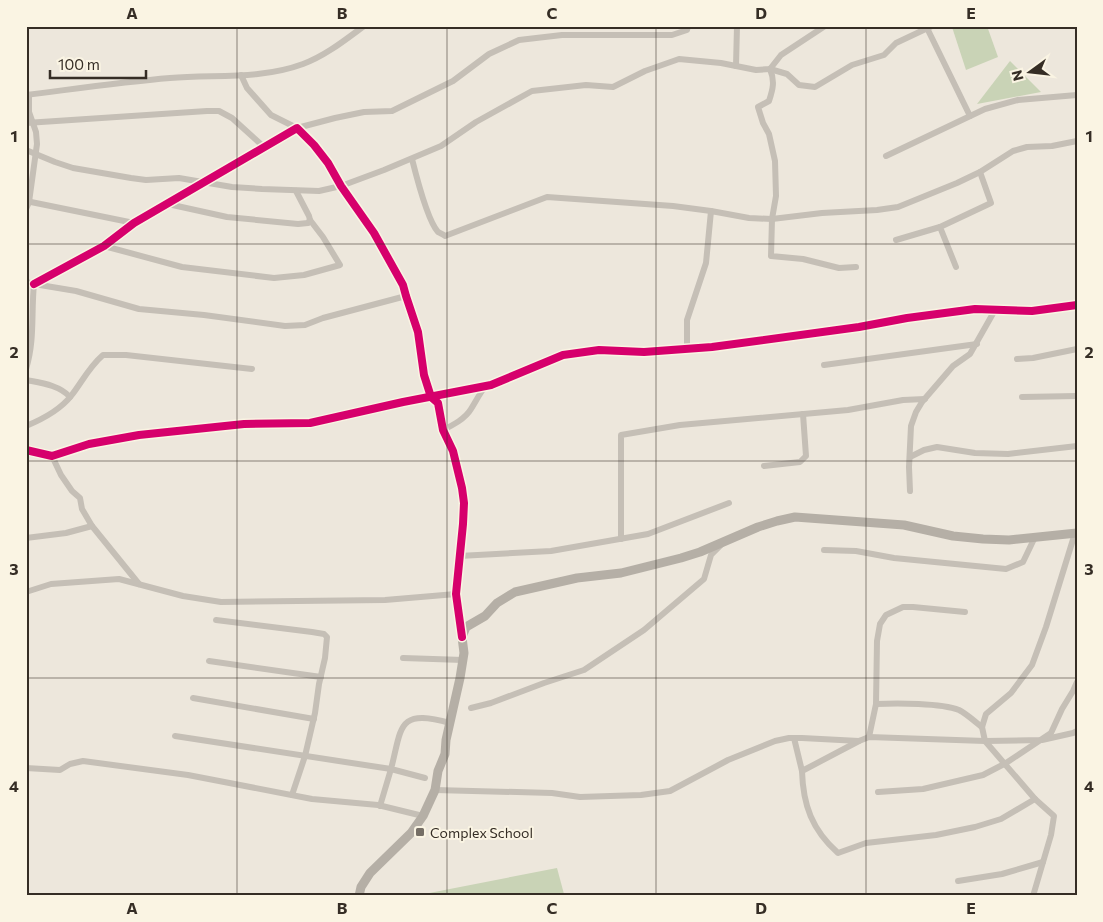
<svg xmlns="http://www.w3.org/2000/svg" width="1103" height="922" font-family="Commissioner,sans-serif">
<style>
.green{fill:#c9d3b6}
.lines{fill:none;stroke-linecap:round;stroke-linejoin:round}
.minor{stroke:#c5bfb6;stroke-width:6}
.secondary{stroke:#b5afa6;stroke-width:9}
.cycleway-casing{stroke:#faf4e3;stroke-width:11}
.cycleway{stroke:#d6006c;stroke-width:8}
.grid{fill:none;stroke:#352d25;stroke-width:1;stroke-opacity:0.55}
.poi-dot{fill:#756e65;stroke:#faf4e3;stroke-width:2}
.labels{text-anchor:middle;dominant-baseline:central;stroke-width:4;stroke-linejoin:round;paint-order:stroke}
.poi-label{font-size:14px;fill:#352d25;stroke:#faf4e3;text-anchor:start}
.neatline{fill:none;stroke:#352d25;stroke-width:2}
.grid-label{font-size:16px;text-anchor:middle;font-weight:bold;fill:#352d25}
</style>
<rect width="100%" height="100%" fill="#ede7dc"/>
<g class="green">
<path d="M955,26H987L998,57L966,70L952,27Z"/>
<path d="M1010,61L1041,92L977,104Z"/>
<path d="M557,868L564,894L561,896H414Z"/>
</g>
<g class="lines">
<g class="minor">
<path d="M927,28L970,116"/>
<path d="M736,66L737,26"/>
<path d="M770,69C775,81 773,89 769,101L758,107L763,123L769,134L775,161L776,196L772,219L771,256L803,259L839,268L856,267"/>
<path d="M770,69L787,74L799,85L815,87L852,65L884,55L896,43L932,26"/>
<path d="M241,75L247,88L271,115L297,128L335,118L364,112L392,111L453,81L489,54L519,40L562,35H672L687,30L688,26"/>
<path d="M26,95C74,89 122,82 170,78C214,74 260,80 303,64C325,56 345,40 364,26"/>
<path d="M26,123L207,111H219L232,118L264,147"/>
<path d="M26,150L55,162L73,168L131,178L146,180L179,178L232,187L262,189L319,191L341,186L384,170L441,146L476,122L532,91L586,85L613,87L645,71L679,59L721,63L756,70L770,69L781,55L825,26"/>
<path d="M886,156L985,109L1018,100L1077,95"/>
<path d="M412,159C416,175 428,221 438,232C440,233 443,234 445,236L547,197L673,206L711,211"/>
<path d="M26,201L134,223"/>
<path d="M168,204L227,217L298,224L308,223L310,220L309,216L296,191"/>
<path d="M26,209L29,202L37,144L36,132L29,112V95"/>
<path d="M896,240L940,227"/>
<path d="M104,246L182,267L274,278L304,275L340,265L323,237L310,220"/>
<path d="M956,267L940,227L991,203L980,172"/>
<path d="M26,282L34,284C31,313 35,340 26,369"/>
<path d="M34,284L104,246L134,223L297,128L314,145L328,163L341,186L374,233L403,285L406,296L418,332L424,375L431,397L438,403L443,430L453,451L462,488L464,503L463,524L456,594L462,636"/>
<path d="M34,284L76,291L139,309L204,315L285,326L305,325L323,318L406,296"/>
<path d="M687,349V320L706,263L711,211L749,218L772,219L822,213L877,210L898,207L957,183L980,172L1013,151L1027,147L1052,146L1077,141"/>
<path d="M1017,359L1033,358L1077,349"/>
<path d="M824,365L977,344"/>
<path d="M26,380C41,383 59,385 70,397"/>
<path d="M1022,397L1077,396"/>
<path d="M26,426C43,419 60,410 71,396C82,382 89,367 103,355H126L252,369"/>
<path d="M443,430C453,425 465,419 471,409C476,401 480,393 486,385"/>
<path d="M26,450L52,456L89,444L139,435L244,424L310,423L403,402L491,385L563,355L599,350L644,352L712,347L859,327L907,318L975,309L1032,311L1077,305"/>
<path d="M52,456L61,475L72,491L80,498L82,509L92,526L139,584"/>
<path d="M910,457L924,450L937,447L975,453L1008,454L1077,446"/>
<path d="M764,466L800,462L806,456L803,414"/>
<path d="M910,491L909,467L911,426L916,412L922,402L953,366L970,354L995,310"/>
<path d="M26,538L66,533L92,526"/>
<path d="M621,539V435L680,425L848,410L903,400L925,399"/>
<path d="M824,550L856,551L894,558L1006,569L1023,562L1035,537"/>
<path d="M459,556L551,551L648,534L729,503"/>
<path d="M26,592L51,584L119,579L183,596L221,602L385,600L456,594"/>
<path d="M216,620L312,632L324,634L327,637L325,658L319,684L315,713L305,756L292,795"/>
<path d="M403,658L463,660"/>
<path d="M209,661L321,677"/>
<path d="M193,698L314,719"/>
<path d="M876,704C897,703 941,703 959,710C967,714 975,722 982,727"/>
<path d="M471,708L491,703L544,683L584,670L644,630L704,579L711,555L721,545"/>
<path d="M175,736L391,769L380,806"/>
<path d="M869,737L876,704L877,641L880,624L886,615L903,607H913L965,612"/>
<path d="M794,738L802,771"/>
<path d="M859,741L802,771C803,805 812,830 838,853L866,843L936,835L975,827L1001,819L1035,799L985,741L982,727L986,714L1011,693L1032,665L1046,627L1075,533"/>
<path d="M26,768L60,770L70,764L83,761L188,775L312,799L378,805L423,816"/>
<path d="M425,778L391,769C402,727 397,708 450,723"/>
<path d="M435,790L552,793L580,797L641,795L670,791L728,760L775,741L789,738H802L859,741L869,737L985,741L1042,740L1073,733L1077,731"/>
<path d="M878,792L923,789L983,775L1006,763L1051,733L1062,709L1073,691L1077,682"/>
<path d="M958,881L1002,874L1043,862"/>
<path d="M1033,896L1051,835L1054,816L1035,799"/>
</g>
<path class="secondary" d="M359,896L361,887L370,873L411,833L423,816L435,790L438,771L445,754L446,740L460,678L464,653L462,637L466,627L485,616L497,603L515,592L577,578L621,573L681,558L700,552L758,527L777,521L795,517L904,525L953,536L983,539L1009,540L1077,533"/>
<defs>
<g id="cycleway">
<path d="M34,284L104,246L134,223L297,128L314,145L328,163L341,186L374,233L403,285L406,296L418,332L424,375L431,397L438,403L443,430L453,451L462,488L464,503L463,524L456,594L462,637"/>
<path d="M26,450L52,456L89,444L139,435L244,424L310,423L403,402L491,385L563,355L599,350L644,352L712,347L859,327L907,318L975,309L1032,311L1077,305"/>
</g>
</defs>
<use href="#cycleway" class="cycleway-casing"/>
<use href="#cycleway" class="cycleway"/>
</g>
<path class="grid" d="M237,26V896M447,26V896M656,26V896M866,26V896M26,244H1077M26,461H1077M26,678H1077"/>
<rect class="poi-dot" x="415" y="827" width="10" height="10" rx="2.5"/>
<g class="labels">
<g class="poi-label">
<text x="430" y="832">Complex School</text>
</g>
</g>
<rect width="1103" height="922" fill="none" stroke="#faf4e3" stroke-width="55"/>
<g transform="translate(1030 72) rotate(255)" stroke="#faf4e3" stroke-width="4" paint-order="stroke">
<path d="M0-4L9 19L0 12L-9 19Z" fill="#352d25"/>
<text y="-8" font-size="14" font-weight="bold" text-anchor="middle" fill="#352d25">N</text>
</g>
<path d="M50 70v8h96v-8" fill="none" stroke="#352d25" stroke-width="2.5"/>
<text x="58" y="70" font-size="15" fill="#352d25" stroke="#faf4e3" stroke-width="4" paint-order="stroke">100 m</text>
<rect x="28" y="28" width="1048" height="866" class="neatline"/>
<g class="grid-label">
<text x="132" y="19">A</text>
<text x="342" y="19">B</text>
<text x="552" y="19">C</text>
<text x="761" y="19">D</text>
<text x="971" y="19">E</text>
<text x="14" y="142">1</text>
<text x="1089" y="142">1</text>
<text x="14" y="358">2</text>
<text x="1089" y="358">2</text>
<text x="14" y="575">3</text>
<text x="1089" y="575">3</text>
<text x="14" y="792">4</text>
<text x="1089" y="792">4</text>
<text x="132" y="914">A</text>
<text x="342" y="914">B</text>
<text x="552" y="914">C</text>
<text x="761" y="914">D</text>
<text x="971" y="914">E</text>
</g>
</svg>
